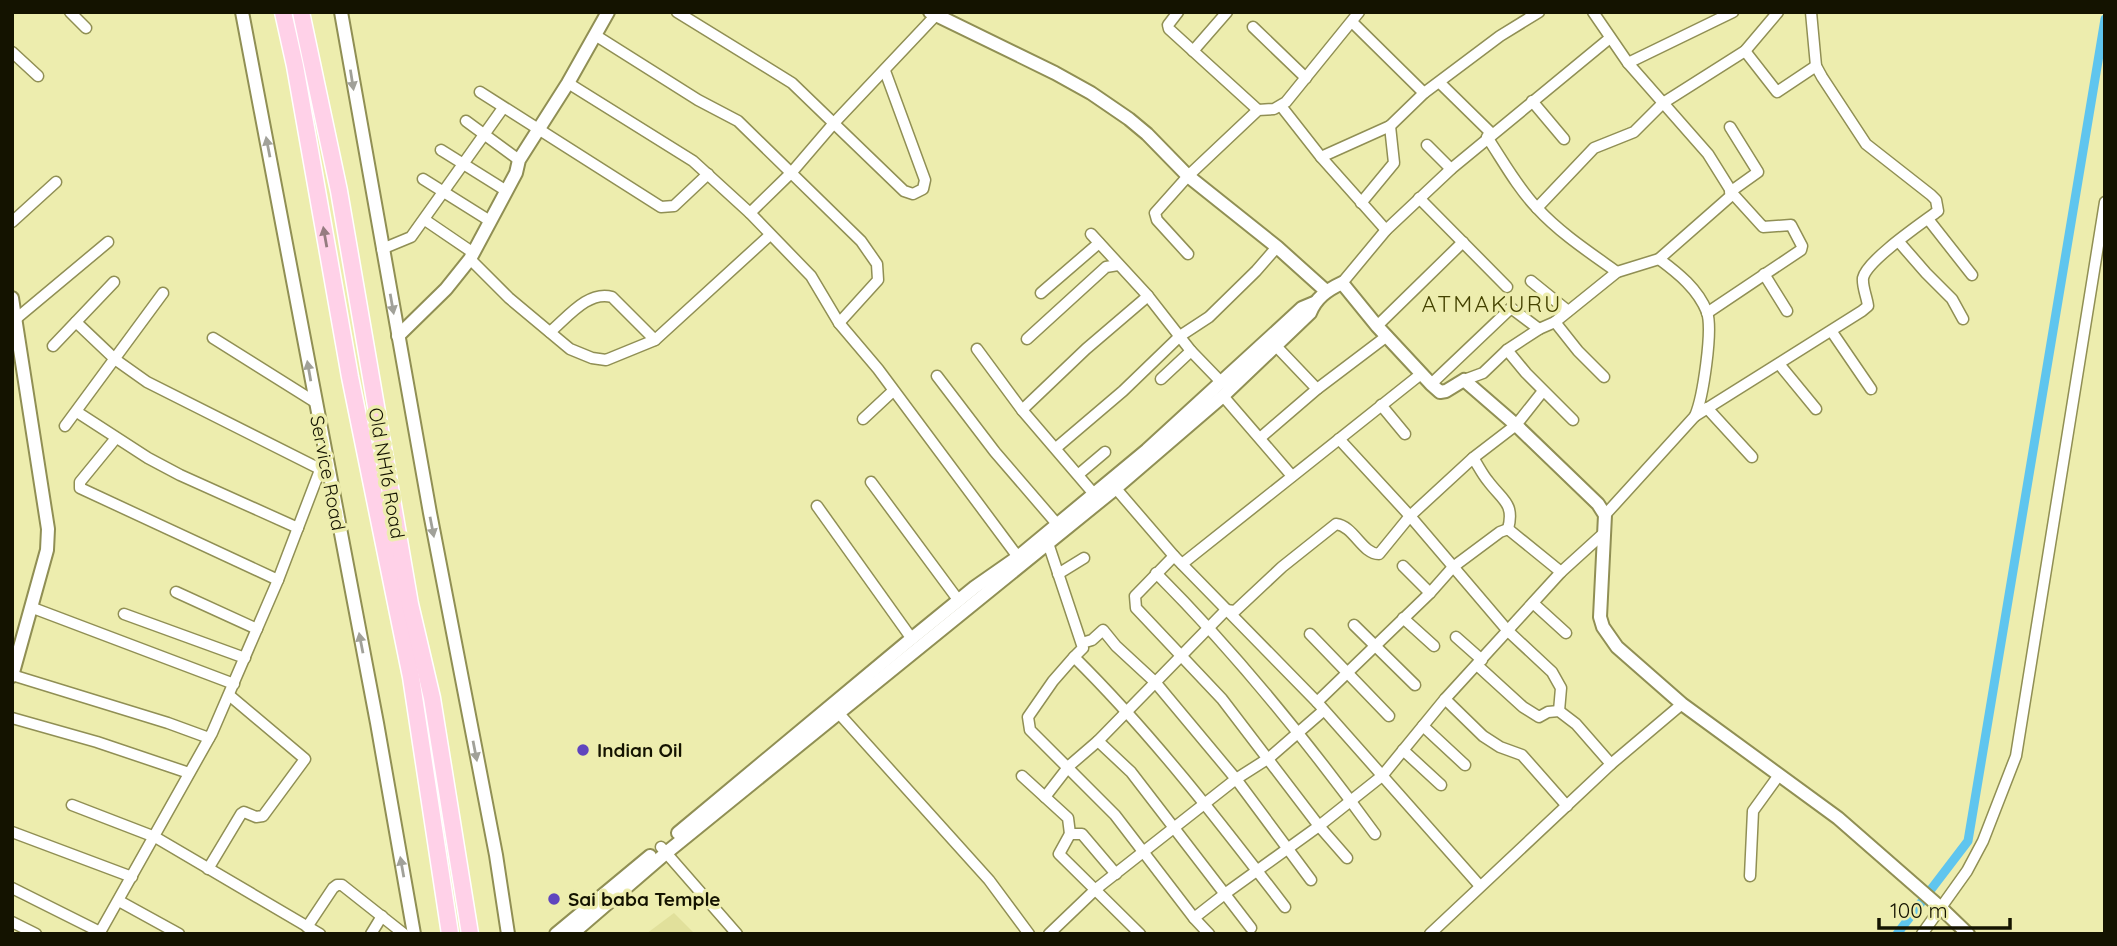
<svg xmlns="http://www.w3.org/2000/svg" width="2117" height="946" font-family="Quicksand,sans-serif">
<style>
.built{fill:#e1e09b}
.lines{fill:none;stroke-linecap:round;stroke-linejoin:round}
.canal{stroke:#5fc5ee;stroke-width:9}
.minor-casing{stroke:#908f54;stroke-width:13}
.tertiary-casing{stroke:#908f54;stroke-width:16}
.primary-casing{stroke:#fff;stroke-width:19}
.minor{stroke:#fff;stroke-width:10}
.tertiary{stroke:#fff;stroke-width:12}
.primary{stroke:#ffd1e8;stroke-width:16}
.oneway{fill:#a1a199}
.oneway2{fill:#957c80}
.poi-dot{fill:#5f45be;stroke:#ededae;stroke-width:2.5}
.labels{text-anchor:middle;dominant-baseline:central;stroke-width:7;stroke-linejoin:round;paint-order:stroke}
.street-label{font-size:19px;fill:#141300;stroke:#ededae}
.poi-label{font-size:19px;font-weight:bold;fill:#141300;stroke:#ededae;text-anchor:start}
.quarter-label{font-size:23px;letter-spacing:2px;fill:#444200;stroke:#ededae}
</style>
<rect width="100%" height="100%" fill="#ededae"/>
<path class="built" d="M674,913L695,934H646Z"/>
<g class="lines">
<path class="canal" d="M1897,934L1968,841L2105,19"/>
<defs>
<g id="minor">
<path d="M70,12L86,28"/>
<path d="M677,12L792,83L904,191L913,194L923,189L925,180L885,71"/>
<path d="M1178,12L1168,25L1169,29L1258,110"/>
<path d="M1352,22L1424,93"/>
<path d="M1253,27L1306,78"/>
<path d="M595,35L698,100L738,121L861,241L877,264L878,280L839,323"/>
<path d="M1193,51L1227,12"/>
<path d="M1745,51L1777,92L1816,66"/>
<path d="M12,52L38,76"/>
<path d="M1628,63L1733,12"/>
<path d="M568,83L693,161L750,213L811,276L839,323L878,369L1018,557"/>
<path d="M1440,83L1490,132L1487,137C1503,161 1517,187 1537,208C1560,233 1589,252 1617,272"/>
<path d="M480,92L661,207L674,206L708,174"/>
<path d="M1532,101L1564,139"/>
<path d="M1281,106L1321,157L1386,230"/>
<path d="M466,121L519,160"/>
<path d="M1427,145L1451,169"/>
<path d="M441,150L505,190"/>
<path d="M1321,157L1390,126L1424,93L1500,36L1539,12"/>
<path d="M423,179L490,221"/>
<path d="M1730,192L1758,172L1730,127"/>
<path d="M1419,198L1507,287"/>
<path d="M1361,203L1394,163L1390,126"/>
<path d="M1537,208L1594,148L1634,132L1663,103L1745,51L1778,12"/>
<path d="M750,213L792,172L834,123L936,15"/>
<path d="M1928,219L1972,275"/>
<path d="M425,220L472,252"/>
<path d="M12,222L56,182"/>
<path d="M1091,234L1148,296L1191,351L1222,383"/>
<path d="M1899,242L1926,273L1952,299L1963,319"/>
<path d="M382,249L411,237L503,108"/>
<path d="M1188,254L1157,220L1155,213L1188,176L1258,110L1274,109L1286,102L1359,12"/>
<path d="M470,259L509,298L570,349L592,358L606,360L655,340L770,235"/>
<path d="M1764,274L1787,311"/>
<path d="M1531,281L1568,311"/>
<path d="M1342,283L1386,230L1451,169L1610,38"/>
<path d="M1041,293L1099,243"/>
<path d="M1707,313L1801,250L1802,246L1791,225L1763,227L1733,194"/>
<path d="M12,318H17L108,242"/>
<path d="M76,322L116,360L147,382L326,472"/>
<path d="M1555,322L1578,351L1604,377"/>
<path d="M1377,326L1463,242"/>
<path d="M550,332C567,318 588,290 612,297L655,340"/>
<path d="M1832,332L1871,389"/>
<path d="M213,338L315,402"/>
<path d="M1027,339L1106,267L1118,265"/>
<path d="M53,346L114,282"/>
<path d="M1276,346L1317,389"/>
<path d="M977,349L1022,410L1094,494"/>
<path d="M1507,350L1526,373L1573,420"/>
<path d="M1779,364L1816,409"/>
<path d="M937,376L995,452L1057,524"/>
<path d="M1161,379L1191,351"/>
<path d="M1464,380L1483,373L1507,350L1539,329L1555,322L1617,272L1659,259L1733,194L1708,154L1628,63L1593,12"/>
<path d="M1431,384L1511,308L1539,329"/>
<path d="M1223,396L1292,476"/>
<path d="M1381,405L1405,434"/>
<path d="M1707,408L1752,457"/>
<path d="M1022,410L1086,349L1148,296"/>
<path d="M77,412L148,458L180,475L298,528"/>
<path d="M1695,416L1862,311L1868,306C1867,297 1862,287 1863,278C1867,260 1922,223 1938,211L1936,200L1931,195L1866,144L1822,77L1816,66L1811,12"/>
<path d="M863,419L893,391"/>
<path d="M65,426L163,293"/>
<path d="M116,438L80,482V488L278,580"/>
<path d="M1260,438L1317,389L1387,336"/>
<path d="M1339,439L1410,516L1508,631L1552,672L1561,688L1559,711"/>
<path d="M1056,448L1123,391L1180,336L1209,317L1256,271L1277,247"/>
<path d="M1473,458C1478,465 1482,474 1488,481C1502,500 1515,503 1508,529"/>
<path d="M1079,474L1105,452"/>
<path d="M871,482L959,601"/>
<path d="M1112,484L1174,556L1317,702L1480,886"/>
<path d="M817,506L912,639"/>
<path d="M1605,515L1695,416C1703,398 1713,330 1707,312C1698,289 1678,273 1659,259"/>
<path d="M1048,543L1083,648L1074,657C1151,733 1219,821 1285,907"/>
<path d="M1174,556L1138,593L1135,596L1136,608L1222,699L1319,826L1347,858"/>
<path d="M1182,564L1421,374"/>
<path d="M1403,566L1430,593"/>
<path d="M1156,573C1236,653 1308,742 1375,834"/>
<path d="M1058,574L1084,558"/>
<path d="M176,592L257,629"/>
<path d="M1533,603L1566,633"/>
<path d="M33,608L234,684"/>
<path d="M124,614L245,658"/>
<path d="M1403,618L1434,646"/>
<path d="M1354,625L1415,685"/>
<path d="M1310,634L1389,716"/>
<path d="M1456,637L1482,660"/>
<path d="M1082,643L1092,640L1103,630L1116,646L1155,682L1236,779L1311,880"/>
<path d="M1074,657L1053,681L1028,717L1030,730L1115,815L1194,918L1209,934"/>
<path d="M1478,666L1523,707L1539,717L1548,712L1559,711L1576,724L1611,764"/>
<path d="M12,675L168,723L209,738"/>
<path d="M1445,699L1483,736L1500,747L1522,755L1567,806"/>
<path d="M1317,702L1430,593L1453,567L1500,532L1508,529L1561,572"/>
<path d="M834,708L989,880L1029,934"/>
<path d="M12,718L97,742L189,773"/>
<path d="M1423,726L1465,765"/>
<path d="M1098,741L1131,772L1251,928"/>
<path d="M1403,750L1441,785"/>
<path d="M1022,776L1068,818L1070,834H1082L1116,874"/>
<path d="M1045,797L1069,766L1098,741L1226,610L1235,611L1282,567L1336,524C1354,526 1362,554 1379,554L1410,516L1473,458L1516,425L1543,391"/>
<path d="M72,805L155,837L320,934"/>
<path d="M12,832L132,877"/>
<path d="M1070,834L1059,854L1140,934"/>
<path d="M661,847L737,934"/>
<path d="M208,869L241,814L244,812L256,817L263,816L305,759L229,695"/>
<path d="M1750,876L1753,811L1779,775"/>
<path d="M12,888L100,932"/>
<path d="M119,901L179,934"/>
<path d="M1194,918L1226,893L1319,826L1382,776L1445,699L1561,572L1604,533"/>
<path d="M12,922L36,934"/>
<path d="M307,927L333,888L337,885H342L404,934"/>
<path d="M99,934L212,733L278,580L320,470"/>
<path d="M371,934L382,916"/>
<path d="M1049,934L1096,889L1236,779L1269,758L1323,711"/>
<path d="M1430,934L1611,764L1682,704"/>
<path d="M1922,934L1967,871L1983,841L2016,756L2105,202"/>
</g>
<g id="tertiary">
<path d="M242,12L377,723L414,934"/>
<path d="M341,12L430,513L496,855L508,934"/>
<path d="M930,12L1055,73L1091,93L1129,119L1147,134L1188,176L1277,247L1326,291"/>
<path d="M12,298L48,529L47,550L12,676"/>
<path d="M398,336L446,289L470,259L516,173L519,160L568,83L608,12"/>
<path d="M678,833L905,644L975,587L1018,557L1147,450L1302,308L1314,303"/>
<path d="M556,934L650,856"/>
<path d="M572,934L666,853L1116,488L1223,396L1310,313C1316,298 1327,290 1342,283L1377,326L1431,384L1440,392L1446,391L1464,380L1516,425L1598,504L1605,515L1600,617L1603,627L1617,647L1682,704L1838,818L1941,908L1968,934"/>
</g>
<g id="primary">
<path d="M283,12L295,66L350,377L411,677L450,934"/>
<path d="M301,12L339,191L410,604L432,698L470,934"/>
</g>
</defs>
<use href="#minor" class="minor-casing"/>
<use href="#tertiary" class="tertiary-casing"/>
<use href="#primary" class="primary-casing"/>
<use href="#minor" class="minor"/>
<use href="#tertiary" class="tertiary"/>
<use href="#primary" class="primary"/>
</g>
<defs><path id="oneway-solid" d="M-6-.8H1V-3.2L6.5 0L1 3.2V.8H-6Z" transform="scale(1.75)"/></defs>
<g class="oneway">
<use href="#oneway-solid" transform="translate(352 80) rotate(81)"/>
<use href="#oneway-solid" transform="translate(268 147) rotate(-101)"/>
<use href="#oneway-solid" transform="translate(392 304) rotate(80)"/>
<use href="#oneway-solid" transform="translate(309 371) rotate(-100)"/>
<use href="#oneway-solid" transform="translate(432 527) rotate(79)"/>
<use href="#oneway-solid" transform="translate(361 643) rotate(-101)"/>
<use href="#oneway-solid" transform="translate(475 751) rotate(79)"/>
<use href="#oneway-solid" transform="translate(402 867) rotate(-100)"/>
</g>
<use class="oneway2" href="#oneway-solid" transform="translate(325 237) rotate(-100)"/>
<g class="poi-dot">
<circle cx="583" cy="750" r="7"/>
<circle cx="554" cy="899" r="7"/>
</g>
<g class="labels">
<g class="street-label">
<text transform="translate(328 473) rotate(79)">Service Road</text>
<text transform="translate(387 473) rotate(80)">Old NH16 Road</text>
</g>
<g class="poi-label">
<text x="597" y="750">Indian Oil</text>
<text x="568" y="899">Sai baba Temple</text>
</g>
<g class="quarter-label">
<text x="1492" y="303">ATMAKURU</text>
</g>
</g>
<rect width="2117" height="946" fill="none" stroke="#141300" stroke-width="28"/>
<path d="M1879 918v10h131v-10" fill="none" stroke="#141300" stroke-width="3.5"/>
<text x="1890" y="918" font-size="21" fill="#141300" stroke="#ededae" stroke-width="5" paint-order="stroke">100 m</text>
</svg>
